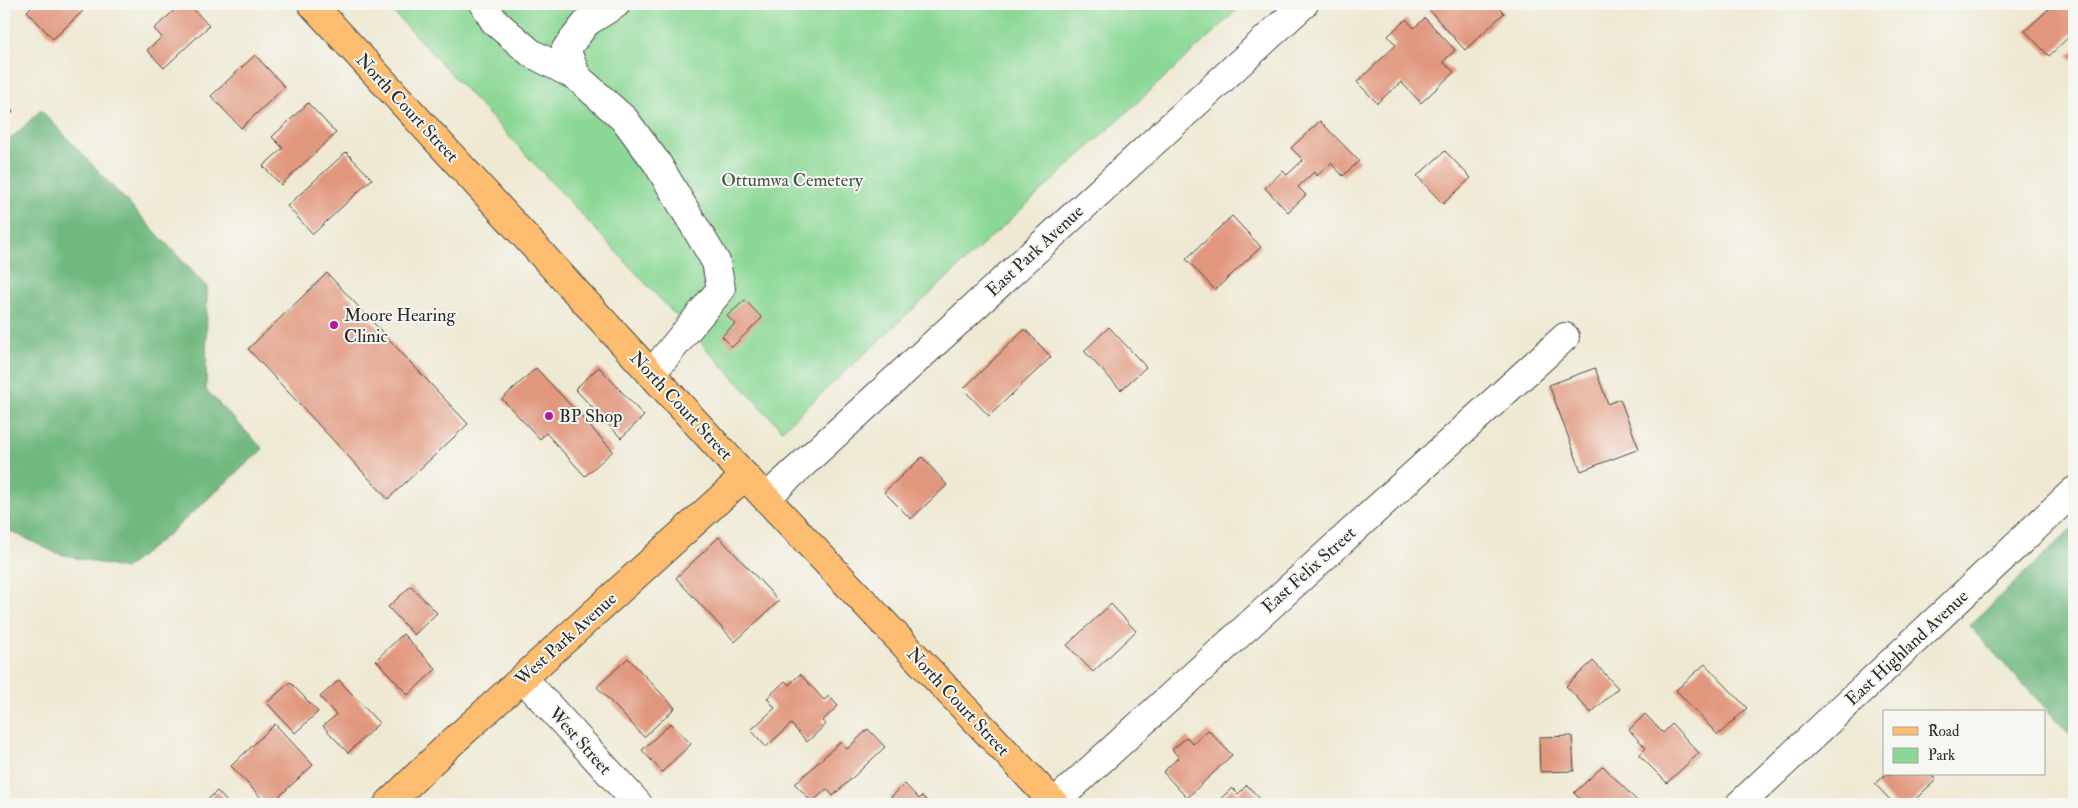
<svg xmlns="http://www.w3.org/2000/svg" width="2078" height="808" font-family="'IM FELL Double Pica',serif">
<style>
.green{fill:#8bd896;stroke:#5b8260}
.forest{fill:#70b87f;stroke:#4e7255}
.building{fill:#e1977e}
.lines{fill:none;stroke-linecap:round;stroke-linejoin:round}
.minor-casing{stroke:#484844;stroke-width:30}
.major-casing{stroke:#484844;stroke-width:30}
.minor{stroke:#fff;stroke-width:28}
.major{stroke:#fcbd6f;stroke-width:28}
.poi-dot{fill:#b5179e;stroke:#f6f6f2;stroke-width:2}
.labels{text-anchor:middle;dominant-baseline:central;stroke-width:4;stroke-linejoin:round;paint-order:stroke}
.street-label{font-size:18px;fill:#2b2b2b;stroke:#f6f6f2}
.park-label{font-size:18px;fill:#435646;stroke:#f6f6f2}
.poi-label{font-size:18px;fill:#2b2b2b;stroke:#f6f6f2;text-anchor:start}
</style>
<rect width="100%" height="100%" fill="#f6f6f2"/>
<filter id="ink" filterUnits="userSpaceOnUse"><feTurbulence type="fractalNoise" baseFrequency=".02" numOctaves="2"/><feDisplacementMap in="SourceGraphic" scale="10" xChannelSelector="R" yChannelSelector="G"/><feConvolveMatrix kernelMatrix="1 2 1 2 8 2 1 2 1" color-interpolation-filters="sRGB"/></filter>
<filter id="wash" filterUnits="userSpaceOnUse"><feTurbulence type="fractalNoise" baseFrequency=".0096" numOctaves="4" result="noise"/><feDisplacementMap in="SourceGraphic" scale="20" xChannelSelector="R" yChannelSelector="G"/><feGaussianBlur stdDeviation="1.12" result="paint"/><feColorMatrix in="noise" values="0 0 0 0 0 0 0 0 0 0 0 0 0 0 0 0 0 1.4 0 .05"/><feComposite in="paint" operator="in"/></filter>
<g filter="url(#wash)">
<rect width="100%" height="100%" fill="#efe9d3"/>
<path class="green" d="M386,4H1244L782,430Z"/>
<g class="forest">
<path d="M41,110L207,287L206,390L263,449L170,533L125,569L56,553L4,528V145Z"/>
<path d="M2074,527V739L1969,626Z"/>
</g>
<g id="blocks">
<g class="building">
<path d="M34,4H76L83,11L53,39L27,11Z"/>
<path d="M181,4H189L209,26L164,68L147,50L162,37L154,29Z"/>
<path d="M1435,4H1495L1504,13L1465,50L1429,10Z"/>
<path d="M2054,4H2074V32L2049,56L2025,31Z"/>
<path d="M1425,18L1455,50L1443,62L1454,72L1421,103L1401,82L1377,103L1357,82L1396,45L1388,36L1406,19L1414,28Z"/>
<path d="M2074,50V62L2068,56Z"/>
<path d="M255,55L285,87L241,128L211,96Z"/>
<path d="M4,102L13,112L4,121Z"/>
<path d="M308,103L336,133L281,185L263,166L283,148L272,137Z"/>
<path d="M1320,121L1359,161L1343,176L1331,163L1317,176L1314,172L1298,187L1306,195L1288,212L1265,188L1283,171L1287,175L1303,160L1291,148Z"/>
<path d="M1445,151L1471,178L1443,204L1417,176Z"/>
<path d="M346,152L372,179L313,234L287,206Z"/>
<path d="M1232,216L1261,247L1215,290L1186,259Z"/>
<path d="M327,273L468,424L388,499L248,349Z"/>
<path d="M745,300L762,318L732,347L722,336L735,324L727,316Z"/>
<path d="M1109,327L1146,367L1121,390L1084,351Z"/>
<path d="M1025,329L1051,357L989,416L963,389Z"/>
<path d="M599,367L644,416L621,438L575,389Z"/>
<path d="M536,368L613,451L585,476L546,433L540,439L502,399Z"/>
<path d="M1595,368L1608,404L1620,399L1639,449L1581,471L1549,385Z"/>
<path d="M922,457L947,485L911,519L884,492Z"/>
<path d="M719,537L779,601L735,642L676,578Z"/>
<path d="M411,586L437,613L414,635L388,607Z"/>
<path d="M1111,604L1136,631L1093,672L1067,645Z"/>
<path d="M403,634L436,669L408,695L376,660Z"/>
<path d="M628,658L675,708L644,737L597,687Z"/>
<path d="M1593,661L1618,688L1591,713L1566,686Z"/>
<path d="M1705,664L1747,708L1718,735L1676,690Z"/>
<path d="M800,674L824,700L829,696L838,706L822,721L826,724L807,742L791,724L766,747L751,730L775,708L767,698L785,681L789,685Z"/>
<path d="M339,680L379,723L348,753L323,726L336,715L320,697Z"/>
<path d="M290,682L318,712L295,733L267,703Z"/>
<path d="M1645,714L1663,733L1672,724L1699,753L1667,783L1639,755L1646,748L1629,730Z"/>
<path d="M671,723L691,744L662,772L642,750Z"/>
<path d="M275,724L313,765L271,804H267L231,766Z"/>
<path d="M868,729L885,747L833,796L827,789L812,802L795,784L840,742L847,749Z"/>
<path d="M1208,730L1232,755L1187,798L1163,772L1179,757L1172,750L1187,737L1193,744Z"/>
<path d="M1572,736L1574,771L1540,772L1539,737Z"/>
<path d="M1603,766L1640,804H1585L1574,793Z"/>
<path d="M1886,774H1930L1936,780L1910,804H1894L1875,784Z"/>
<path d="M905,784L919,799L922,796L929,804H889L893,801L890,798Z"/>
<path d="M1247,785L1265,804H1215L1232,788L1238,794Z"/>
<path d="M217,791L229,804H203Z"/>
</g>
</g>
</g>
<g filter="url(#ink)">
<use href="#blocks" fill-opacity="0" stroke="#484844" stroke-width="1"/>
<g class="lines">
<defs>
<g id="minor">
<path d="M484,4L494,21L531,53L577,77L625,120L657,163L716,262L721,289L651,374"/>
<path d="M577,77L566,49L587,22L616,4"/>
<path d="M766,498L1304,4"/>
<path d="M523,678L638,804"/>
<path d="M1054,803L1565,337"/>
<path d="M1740,804L2074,491"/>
</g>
<g id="major">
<path d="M312,4L745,476L1055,804"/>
<path d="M388,804L447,747L745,476"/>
</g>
</defs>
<use href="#minor" class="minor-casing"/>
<use href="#major" class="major-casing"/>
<use href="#minor" class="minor"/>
<use href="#major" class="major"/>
</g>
</g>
<g class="poi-dot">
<circle cx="334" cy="325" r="5"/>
<circle cx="549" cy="416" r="5"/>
</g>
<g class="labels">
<g class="street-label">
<text transform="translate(407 108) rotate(47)">North Court Street</text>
<text transform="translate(1035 251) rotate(-43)">East Park Avenue</text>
<text transform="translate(681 406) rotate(47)">North Court Street</text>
<text transform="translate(1309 570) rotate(-42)">East Felix Street</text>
<text transform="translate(566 639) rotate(-42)">West Park Avenue</text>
<text transform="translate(1907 648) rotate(-43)">East Highland Avenue</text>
<text transform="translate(958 702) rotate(47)">North Court Street</text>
<text transform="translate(580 741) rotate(48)">West Street</text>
</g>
<g class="park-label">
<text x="792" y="180">Ottumwa Cemetery</text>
</g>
<g class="poi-label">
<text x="344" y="315">Moore Hearing<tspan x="344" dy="21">Clinic</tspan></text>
<text x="559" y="416">BP Shop</text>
</g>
</g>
<rect width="2078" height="808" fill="none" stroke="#f6f6f2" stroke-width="20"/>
<rect x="1883" y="710" width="162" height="65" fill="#f6f6f2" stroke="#a5a5a2"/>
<rect x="1893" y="727" width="25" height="8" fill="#fcbd6f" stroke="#a5a5a2"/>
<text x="1928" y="736" font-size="15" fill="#2b2b2b">Road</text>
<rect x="1893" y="748" width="25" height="15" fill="#8bd896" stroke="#a5a5a2"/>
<text x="1928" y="760" font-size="15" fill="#2b2b2b">Park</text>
</svg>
